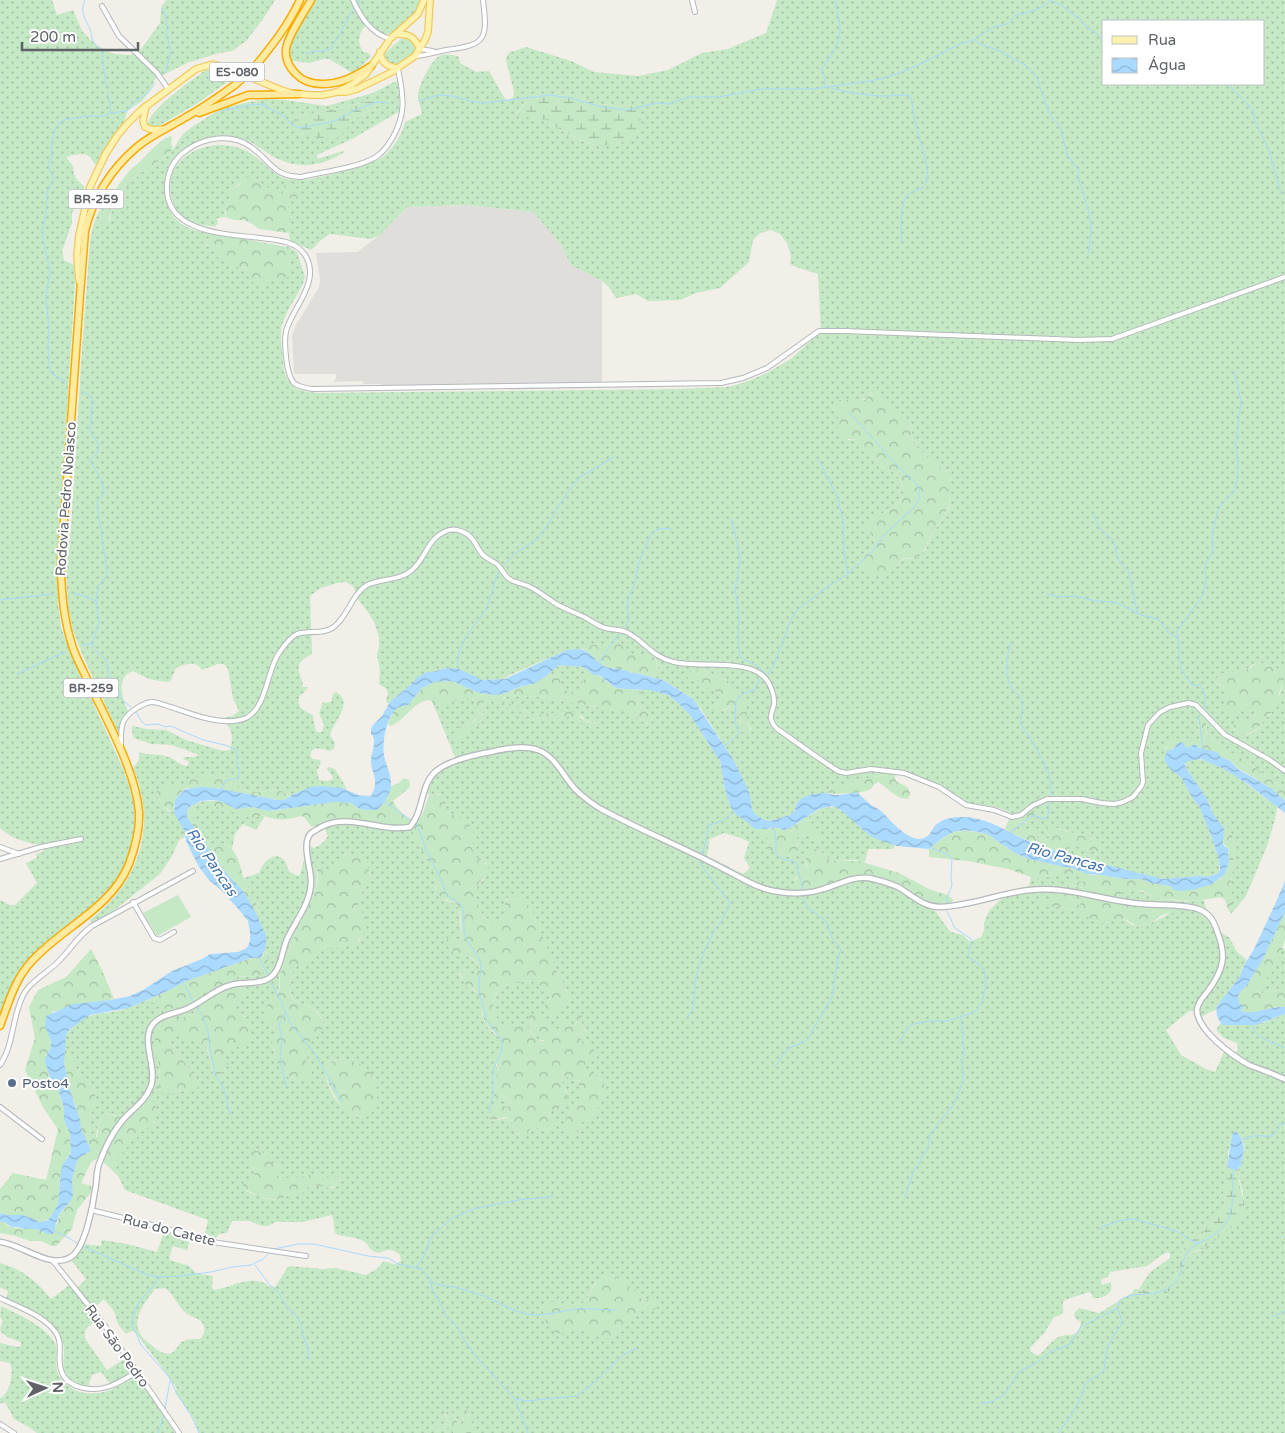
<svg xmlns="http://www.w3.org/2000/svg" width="1285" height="1433" font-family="'Varela Round',sans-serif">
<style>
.industrial{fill:#e0deda}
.grass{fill:url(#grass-dots);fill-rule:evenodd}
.forest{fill:url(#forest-crowns)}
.wetland{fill:url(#wetland-marsh)}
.park{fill:#c5e8c5}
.water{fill:url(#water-waves)}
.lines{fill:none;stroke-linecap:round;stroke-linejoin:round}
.stream{stroke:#aadaff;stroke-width:1}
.minor-casing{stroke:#b5b8bc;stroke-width:6}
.tertiary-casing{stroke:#b5b8bc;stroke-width:7}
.primary-casing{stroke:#f2c960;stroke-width:8}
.trunk-casing{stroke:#f9ab00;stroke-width:9}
.minor{stroke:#fff;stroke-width:4}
.tertiary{stroke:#fff;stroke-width:4.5}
.primary{stroke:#fff2af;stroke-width:5.5}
.trunk{stroke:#feeaa1;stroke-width:6}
.trunk-bridge-casing{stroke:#f9ab00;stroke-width:9;stroke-linecap:butt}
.trunk-bridge{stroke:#feeaa1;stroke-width:6}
.service-dot{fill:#5c6f8a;stroke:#fff;stroke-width:2}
.labels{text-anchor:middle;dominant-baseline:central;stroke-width:4;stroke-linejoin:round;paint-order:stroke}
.shield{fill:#fff;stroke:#8f9295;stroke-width:1}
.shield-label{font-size:12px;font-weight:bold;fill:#5f6368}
.street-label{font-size:14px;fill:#5f6368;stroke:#fff}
.service-label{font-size:14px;fill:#4e5e75;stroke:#fff;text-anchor:start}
.water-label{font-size:15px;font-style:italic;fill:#4174aa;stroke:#fff}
</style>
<defs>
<pattern id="grass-dots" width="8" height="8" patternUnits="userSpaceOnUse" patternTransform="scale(1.25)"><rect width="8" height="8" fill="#c5e8c5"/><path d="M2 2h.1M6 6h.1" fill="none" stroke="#a3c0a4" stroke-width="1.8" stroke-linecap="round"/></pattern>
<pattern id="forest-crowns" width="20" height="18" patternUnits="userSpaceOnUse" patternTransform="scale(1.25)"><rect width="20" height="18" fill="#c5e8c5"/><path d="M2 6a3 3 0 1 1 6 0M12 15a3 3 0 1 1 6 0" fill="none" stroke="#a3c0a4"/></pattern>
<pattern id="wetland-marsh" width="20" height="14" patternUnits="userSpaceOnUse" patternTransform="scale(1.25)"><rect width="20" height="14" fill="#c5e8c5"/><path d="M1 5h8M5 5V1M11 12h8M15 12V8" fill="none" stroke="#a3c0a4"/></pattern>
<pattern id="water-waves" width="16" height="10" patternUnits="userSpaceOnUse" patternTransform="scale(1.25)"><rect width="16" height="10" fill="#aadaff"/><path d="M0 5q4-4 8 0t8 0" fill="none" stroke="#8eb4d2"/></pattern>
</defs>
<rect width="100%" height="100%" fill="#f1efe8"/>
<path class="industrial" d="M467,205L533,212L560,243L571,265L602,281V385L382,388V384H363V381L333,382L336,378V374H294L292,335L296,325L319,287L320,280L316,253L357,252L380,235L402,213L407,207Z"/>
<g class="grass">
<path d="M0,0H52L57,15L73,10L82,31L96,45L114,54L130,55L139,52L160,23L161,8L166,0H275L263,19L246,41L232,51L219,53L187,63L155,79L150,90L142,101L127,111L123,128L96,165C93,162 91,157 87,155C83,153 71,155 66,157L73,166L74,174L77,180L85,187L72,213V223L62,251L64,260L76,266L57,572L58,603L61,627L72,657L124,771L133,798L135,812L134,838L127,865L110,891L91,910L43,947L11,991L0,1016V900C5,902 9,906 15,905L37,883L26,863L37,858L36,854L43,852L44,848L43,846C27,842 12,840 0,828Z"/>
<path d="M313,0H424L423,4L397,33L382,35L370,26L366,25C358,33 357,43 363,52L368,53L371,56L360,68L353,73L329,59H324L309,63L287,60L289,40Z"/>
<path d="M777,0H1285V789L1237,755L1226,751L1221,744L1207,737V725L1198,717L1199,740L1166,746L1165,748L1167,751L1165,759L1170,769L1181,777L1193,799L1199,806L1212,838L1219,860V872L1208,877L1200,876L1163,879L1106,866L1067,854L1068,848L1073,845L1092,851L1097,840L1057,828L1045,826L1047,834L1052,836V839L1043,837L1038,838L1035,836V834L1019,831L1014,827V824L1016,822L1028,823L1018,816L997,807L968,803L942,786L889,768L884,775C865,777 848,785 830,788L828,793H822L799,801L796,803L795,811L790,815L770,821L765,820L756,815L752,810L750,795L733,759L701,709L689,696L663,680L652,677L656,672H658C659,652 647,654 632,654L620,644L617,643L586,646L583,649L567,650L506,677L505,679L482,680L454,669L446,668L433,672H427L390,702L388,704L386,700L388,694L387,689L379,684L380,671L377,654L379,647V637L375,624L368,612L359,601L353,586L346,582L337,583L321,588L310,596L312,654C295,662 297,668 303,684L302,687H307V689L299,697C297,712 305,708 313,716L315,728L317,732H322L324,725L319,713L323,702L326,703L331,702L333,694L336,692C355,702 333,722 330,735L335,743L334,749L329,751C323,749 318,747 312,750L310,756L313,759L320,760L321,763L317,771L319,780L327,781L333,779L332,776L327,769L329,767L335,769L347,789L342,788L299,792L290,796L279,790L254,792L245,791L239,789L229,778H220L211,775L182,784H170L159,789L157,797L168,811L174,812L184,830L186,836L179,840L172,856L160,874L94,926L90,920C139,882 158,827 133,768L139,760V752C149,756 159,753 168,757C176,759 178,765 187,766L189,764L188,761L183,759L184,757H194L198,756L197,754L172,745L151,744L134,738L132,731V726L146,729L166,730L186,740L223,751L230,750C232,744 233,736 230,729C228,725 225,723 224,718L232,716L239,711L233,698L228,669L224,664H218L202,670C196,660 185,664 176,668L170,682C155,681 147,679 133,671C115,677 122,699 129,713L121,724L118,732L82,654L73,631L68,607L66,571L71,527L80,382V379L90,240L95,220L102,206L100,218L104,226L110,220L112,206L123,190L142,172L170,154L183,134L192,127L220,109L249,102L266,99L285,100L327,106L373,93L396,81L398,84L400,111L354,138L317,155V159L343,151L344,152C325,166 299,169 278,159C267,154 257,144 245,140C240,139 219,138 214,138C209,139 201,142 196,144C186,148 172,158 168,168C160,188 166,216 185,226C193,231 202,232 211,233V237L210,239L206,240L205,245L210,246C215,253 218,259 228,260C235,268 240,265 249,270L250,281C265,288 269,278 283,279L290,268L287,263L288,261L286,247L287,246L297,252L305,277L302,286L287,312L281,327V341L284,370L287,379L297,389L307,392L319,393L679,389L728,387L746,382L767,373L792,358L821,331L818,274C809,271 797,268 790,264L791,256L787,243L780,234L771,230L760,233L753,240L749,262L720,288L696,293L680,300L648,301L636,294L616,298L609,287L602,281L571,265L560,243L533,212L467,205L407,207L380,235L371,239L330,234L320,241L311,250L290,241L288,230L290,221L289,211L287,204L288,200L291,198L294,194L292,192L293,189L279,196L254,179C244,175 241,185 232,189L229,203L225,204L224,210L226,217L217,218L218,223L215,227C206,225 197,225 189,221C171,212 165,184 175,168C181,158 192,151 202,148C219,142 239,145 253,155C265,163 273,175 287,179C294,180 303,180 310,179C323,177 374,164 383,157C393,148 402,135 405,122L422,114C421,108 418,101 418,95C418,87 431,61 438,57C443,53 452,55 458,56L460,63L476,72L489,71L505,99L509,100L513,97L514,92L506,60L508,53L526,47L571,61L594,72L638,76L668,70L702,53L728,49L766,33ZM1104,21H1264V84H1104ZM576,95L595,104L632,106L598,146L584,142L561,130L547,120L516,114L531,96ZM371,101L376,109L365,113L352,121L296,115L310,114ZM871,392L910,422L913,444L943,470L950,471L952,477L948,483L951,498L949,508L933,533L925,550L916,559C901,560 905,555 895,568L870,573L861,563V555C880,549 878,542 867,529C869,511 898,515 904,492C902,479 893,468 880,466L861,442L858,439L848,440L839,421V418C845,413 852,405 859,401C866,398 867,400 871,392ZM1263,663L1269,665L1284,672C1285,683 1277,702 1272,712C1270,716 1266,717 1264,720C1262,722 1262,725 1260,727C1254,735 1238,739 1234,729L1255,718C1258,702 1241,709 1234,714L1225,705L1226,690L1222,685L1215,684C1219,668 1229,674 1241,672C1245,671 1248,668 1251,666C1255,664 1259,664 1263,663ZM704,670L732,683L734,695L737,696L751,729V734L740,724V710L734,706L722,711L718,702L725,698L724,694L716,692Z"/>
<path d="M407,38L413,41L416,46V54L395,69L384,61L385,53L401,39Z"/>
<path d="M206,70L218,71L234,77L198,103L155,128L148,125C147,111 194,78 206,70Z"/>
<path d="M559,665L583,667L594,675H584C583,692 573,696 560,687L561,676L545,677Z"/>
<path d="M640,690H649L668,695L677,702L690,715L720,761L725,790L731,808L738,816L743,818L769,839L770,842L767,845L769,850L789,857L794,853L792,852L793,851H796L798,846L792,843L798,837L808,833L812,840V829L810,823L814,818L822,813V808L835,807L844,812L863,830L895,846L893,849H868L865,862L855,860L831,861L824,854L815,849L806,858V868L799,871L795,879L797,890L823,887L840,880L854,876L867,875L885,880L931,905L948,929L951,932L963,935L970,942L981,937L984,931V923L989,911L1007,893L1029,886L1031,877C1036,878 1041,878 1047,877C1051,876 1054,873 1058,873C1067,872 1079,874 1085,880V882L1073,881L1069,886L1084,888L1117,897C1130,880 1150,898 1164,899C1177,901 1191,902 1204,900C1206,914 1215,932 1229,937L1237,952L1247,960L1241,970L1240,976L1217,1006L1216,1010L1210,1012L1200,1018L1195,1011H1189L1166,1030L1181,1055L1206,1069L1215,1072L1224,1052L1228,1051L1234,1055L1238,1049L1237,1043L1224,1038L1217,1031V1028L1221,1023L1223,1025L1263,1023L1285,1014V1433H475V1426L469,1420V1414L462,1416L464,1422L461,1426L452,1413L450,1412L445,1415L446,1418L450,1422L451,1425L439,1424L436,1429L439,1430C444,1428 449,1426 453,1430V1433H199L194,1419L175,1392L177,1389L158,1362L135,1332L132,1331L126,1334L118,1324L114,1311L104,1299L93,1309L100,1318C91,1325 81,1327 86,1340L107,1370L126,1358L131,1367L130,1373L121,1380L111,1385L101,1372L92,1375L90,1380L89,1385C78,1389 71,1380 63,1372L64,1349L63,1343L60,1338L33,1315L6,1301L8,1291L0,1287V1263C23,1270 36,1280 51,1299L72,1283L77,1288L86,1279L72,1261L80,1252L85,1244L101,1246L102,1240L127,1244L157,1252L165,1229L190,1237L187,1250L173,1246L169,1258L170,1260L189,1266L196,1273L200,1274L213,1276L212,1287L214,1290C233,1287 248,1275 267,1284V1286L275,1287L287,1268L291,1266L322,1269L336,1268L366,1275L377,1269L383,1262C388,1261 392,1265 397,1264L401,1260L400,1255C385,1243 383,1256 375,1252C369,1250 368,1243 363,1241C355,1236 344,1237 336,1234C332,1228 336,1220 331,1215L303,1222H275L268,1226H262L250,1221H232L227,1233L219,1234L215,1239L205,1235L208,1220L125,1190L118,1176L110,1168C119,1155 130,1142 142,1131C146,1128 150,1126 155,1122L156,1107L124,1120L113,1114H107L99,1122L96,1137H93C82,1120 98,1106 95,1092C91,1075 81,1080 76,1069C71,1060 74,1055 64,1049L66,1035C84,1011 95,1016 121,1010C131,1007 140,1002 150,999L151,1001L160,1007L171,1008L222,986L234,978L239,977L257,976L267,954L264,950L266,943L257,916L259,914L257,904L253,899L244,878L259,873C262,864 273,850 283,859C291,867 282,870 299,876L300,875L308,845L314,848C321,845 324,842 328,836L323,826L336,822L386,827L409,825L438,878L435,883V889L445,900L456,904L459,909L462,943L461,946L447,944L454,954L459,956L465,955L473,960L478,965V971L474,975L471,974L464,969L459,973L468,988C485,991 479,1010 484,1021C487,1028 495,1034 501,1039L502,1041L497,1056L496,1065L498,1070V1075L494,1093C501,1097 510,1096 510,1105L508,1107L502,1106L489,1119L492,1121C511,1116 509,1116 518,1134L530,1136L529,1123H531L539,1129L549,1130L554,1127C553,1122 545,1111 555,1107C558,1106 561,1107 564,1106L567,1092C564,1088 560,1082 563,1077L566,1076L571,1080L578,1081L580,1086V1099L578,1104L569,1114L564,1131L565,1134L578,1132L580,1123L582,1121L588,1120L600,1105L603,1082L597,1075L585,1071V1061H591L597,1056C594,1048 589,1051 583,1046C580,1043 579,1037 577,1034L585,1036L586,1031L581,1024L582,1021H576V1024L574,1026L563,1021L561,1024L564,1029L563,1032L560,1033L555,1032L540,1016L530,1022L534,1027L546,1036V1040H538L532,1031C524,1029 510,1030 503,1025C489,1016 492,997 502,985C522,984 537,973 550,997L547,1002V1015L553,1017L559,1007L567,1003L569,1000L566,988L559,977L529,905C523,899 519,896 510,896L506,900L505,918L502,923C485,926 474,904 476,889C477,884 480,883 483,880C486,876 486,869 487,864L479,859L475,858L471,844L449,814L446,813V801L440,794L429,795L425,790L435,772L455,757L434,706L468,698H472C482,713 480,723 461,726V740C462,729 471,728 480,725C485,715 481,712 483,703L487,701H492L534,719L569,717L578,720L586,725L597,723L586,721L582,716L533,714L504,702L503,699L507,696L541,697L615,710H627L645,723L648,724L652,721L647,710L639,706L638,702L641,694ZM724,833L741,838L749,842L744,858L750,868L743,874L707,856L710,839ZM347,854C362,855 369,864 371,879C362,892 351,903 365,917L360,940L347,946L319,949C309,960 316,965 297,965C293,969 292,974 291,979C285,1013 311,996 321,1018C327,1032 316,1032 310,1040C307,1045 305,1058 307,1063C307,1064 310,1069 311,1070L292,1078L283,1075L273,1049L279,1030L275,1025L270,1002C284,991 276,983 281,970C287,955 293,939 300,924C307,907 321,888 316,869L319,866L327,870H333L344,855ZM1061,894L1071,898L1076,905H1079L1095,897L1128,905L1176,908C1169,915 1147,927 1136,926C1125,924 1124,911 1107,923L1072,910L1054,906L1048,900H1054ZM236,985L245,987V995C239,997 234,998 234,1006L238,1011L246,1017L232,1049L222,1050V1054L226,1058L225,1069L216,1078L213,1072L206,1044C201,1040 181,1036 174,1034L171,1035L170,1041L173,1047L198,1081L187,1092L178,1090L169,1095L159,1089V1067L157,1055L170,1019H182L188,1016L203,1008L230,987ZM340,1058C348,1062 359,1063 366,1068C384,1080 373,1099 367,1115L358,1117C352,1113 345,1110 341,1105C331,1097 326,1081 325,1068ZM1236,1131L1243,1141L1244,1145L1239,1178L1243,1192L1244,1212L1221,1236L1202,1249L1190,1254L1167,1293L1132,1295V1293L1099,1313L1079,1308L1074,1314L1076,1319L1081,1322C1077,1342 1068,1331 1057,1338C1050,1342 1045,1350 1039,1355H1036L1031,1352L1030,1348L1045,1332L1054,1317C1066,1314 1062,1312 1063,1302L1065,1300L1089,1292L1092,1294L1093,1298C1099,1299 1109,1296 1111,1290C1112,1287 1111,1284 1111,1282L1102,1285L1101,1282L1102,1279L1108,1277L1110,1272L1147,1266L1163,1254L1168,1252L1170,1254V1258L1150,1272L1139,1289L1157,1291L1175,1277L1179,1270L1182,1252L1187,1245L1189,1242L1202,1234L1224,1207L1226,1203L1224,1196L1227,1181L1228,1152L1231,1143L1232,1136ZM256,1150L266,1154L270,1162L279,1166L275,1171L272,1173L274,1175L292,1179L307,1175H313L322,1177H338L341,1180L333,1188L310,1185C307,1187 305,1191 302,1193C298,1195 294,1193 290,1194C286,1195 284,1198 279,1199C267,1201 255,1196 245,1190L250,1180L253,1179L255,1173C250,1164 248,1158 256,1150ZM612,1276C616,1278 620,1279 623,1281C632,1287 637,1300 649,1300L650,1308L639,1309L616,1334L609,1338L581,1329L575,1330L543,1314C545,1295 562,1306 573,1305C577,1305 581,1304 585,1302L595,1283L602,1277ZM165,1288C174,1294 177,1306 186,1313C191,1317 200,1318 203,1324C206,1330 204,1335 200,1339C192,1339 184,1338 179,1345C175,1350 175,1352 169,1354C160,1353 156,1349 149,1343C126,1327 142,1305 155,1289Z"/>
<path d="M1191,759C1214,757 1243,781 1261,795C1266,799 1272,802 1277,807L1275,819L1267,846L1246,896L1231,914L1228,909H1231C1233,901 1231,893 1231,885C1232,870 1239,838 1227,827L1224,828L1213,814L1209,803L1186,768V762Z"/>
<path d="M203,801L208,804L252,818L260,815L265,816L256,830L243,824L235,834L232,849C223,840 218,847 209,843L194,820L193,805Z"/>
<path d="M1282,948L1285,949V988L1262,993L1260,990L1261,985L1273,970Z"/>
<path d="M1,1306C19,1315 40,1323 53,1340C60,1349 54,1359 57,1370C58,1376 63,1381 68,1385C78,1395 95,1395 108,1391C117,1388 126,1381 135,1376L139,1377L175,1433H37L29,1427L14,1419L5,1402L0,1404V1398L3,1397C10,1390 14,1372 10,1363L0,1361V1343L17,1347L21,1346V1342L7,1337L1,1332L0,1328L3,1322L0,1316Z"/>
</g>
<g class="forest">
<path d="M172,136L171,145L173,147L170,154L142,172L123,190L112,206L108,223L104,227L100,218L102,206L131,169C144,161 158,138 172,136Z"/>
<path d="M250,177L261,183L279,196L282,195L285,184L292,183L295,186L292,192L299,195V199L291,198L288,200C287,205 289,209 290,214C291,221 289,227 288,233L259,229L251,223L244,220H234L226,217V213L223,208L225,204L229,202L230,192L232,189L238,186L245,178Z"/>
<path d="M211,233L287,247V252L292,255L293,259L288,261L287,263L290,268L289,276L286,279C272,278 265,289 250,281L248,270L244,267L239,268L232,265L228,260L218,258L210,246L203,243V241L210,239L211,237Z"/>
<path d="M875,389L878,390L910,422L913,444L943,470L950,471L953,475L948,483C958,502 941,518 933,533C927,543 925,552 916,559L903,558L901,560L893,570L888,574L879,576L870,573L859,561L861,555C880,549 878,542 867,529C868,525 867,524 870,521C873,516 882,514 887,511C905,502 910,488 894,473C889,469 886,467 880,466L858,439C847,439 840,440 837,428L839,421L835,409V402L840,400H865Z"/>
<path d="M609,643H619L632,654C648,654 658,652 658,672H656L652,677L636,673H631C624,667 615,670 607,667C598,664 591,654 583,649L586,646Z"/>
<path d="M1263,663L1269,665L1284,672V681L1279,693L1278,701L1274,710L1265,719L1258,729L1248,734L1242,735L1235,732L1234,725C1241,721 1248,722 1255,718C1258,703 1241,709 1234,714C1213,710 1237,682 1215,684C1220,667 1228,674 1241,672C1249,670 1252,664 1263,663Z"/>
<path d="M704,670L732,683L735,688L734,695C751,702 745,707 748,722C749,726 751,729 751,734L749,736C738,734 741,719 740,710L734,706L719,711L713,706V704L725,698L723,694C716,692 688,681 686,675C685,673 686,672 686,671Z"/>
<path d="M584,675H598L616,688L640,690L641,694L638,702L639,706L647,710L652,718L651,723H645L627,710H615L541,697L510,696L504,697L503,699L504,702C514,705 523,711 533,714C546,716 559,710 572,712C579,714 582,720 588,722C593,723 595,723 599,725L596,727L586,725L578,720L569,717L534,719L492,701H487L483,703C481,711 485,718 479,725C466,730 464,729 460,743H455C453,739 453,740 454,735C456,718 482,732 477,709C476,705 474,701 472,698H468L434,706L431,700C413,700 406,721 390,726L388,724L394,710L397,708L408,705L422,688L434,682L452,681L479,693L495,695L503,694L519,687L533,684L543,677L561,676L560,687C573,696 583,692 584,675Z"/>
<path d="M1199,716L1203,717C1208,723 1206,730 1207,737L1221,744L1226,751L1237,755L1285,789V801L1272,789L1238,768L1229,760L1221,757L1215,752L1199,748L1196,745H1193L1190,748H1186L1183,743L1180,742L1169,752L1166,751C1166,746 1167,744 1171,741C1180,734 1189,740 1199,740L1198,717Z"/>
<path d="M888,768L895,770V778L896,781C902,786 909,784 910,794L908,799C895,799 888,787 878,782C874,784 872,788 869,790C863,793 835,795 828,793L830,788C848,785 865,777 884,775Z"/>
<path d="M211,775L220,778L229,777L239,789L245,791L254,792L279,790L290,796L284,800H277L216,788H186C178,794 173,801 174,812C167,812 162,802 157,797L156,794L158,789L170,784H182L193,778Z"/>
<path d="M404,778L409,780L410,785L409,788L393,801C395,807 410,824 419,819C423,816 427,800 429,795C447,793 446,796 446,813C456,817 465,815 470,826C473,832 475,835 474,842L471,845L475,857L482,860L488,867C486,880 480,879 477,887C472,902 487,931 504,921L505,903L510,896H516L525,900L532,910L559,977L566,988L569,1000L567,1003L559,1007L553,1017C537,1014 546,1005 550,997C536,973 523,984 502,985C490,999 490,1016 506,1027C522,1016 529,1028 538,1040L543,1041L546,1040V1036C538,1031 530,1026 529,1016L532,1014C546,1014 548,1030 560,1033L563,1032V1029L560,1021L563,1020L574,1026L576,1024L578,1015H581L583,1018L581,1024L587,1034L585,1036L578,1034L584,1046C592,1045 597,1051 597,1059L591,1061H585V1070L597,1075L603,1082L605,1088V1097L600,1105L588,1120L580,1123C578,1134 576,1139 565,1134C558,1111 588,1111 578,1081L571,1080L566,1076L563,1077C560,1091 573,1092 564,1106C551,1109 544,1111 555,1124L554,1127L549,1130L539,1129L531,1123H529L530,1136C509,1137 519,1120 505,1117C501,1117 496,1120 492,1121L488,1117L489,1111L493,1106L499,1105L508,1107L510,1105C510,1100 507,1096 501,1097L497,1101L494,1099V1093L498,1071L496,1059L502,1041L501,1039L485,1023L478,994L474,989L468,988L466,986L459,970L461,968L474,975L478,971V965C471,955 466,956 456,956L447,944V938L450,937L455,940L458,945L461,946L462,944C461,934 463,911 456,904C450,899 443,901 436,892L435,883L437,878L409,825L386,827L351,821L318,827L311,826L305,818L302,816C285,820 279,822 263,815L254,818L247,817L208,804L203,801H220L236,809L252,807L273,811L327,802H340L351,803L360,809L368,810L381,806L387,798L391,786L399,783Z"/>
<path d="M193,805L196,812L194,814V820L209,843C216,845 222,841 228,846C240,854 240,870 245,881C250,891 258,904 259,914L257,916L244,892L239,888L222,868L187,817V810Z"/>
<path d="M822,808V813L814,818L810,823L812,829L818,831L820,834V838L817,840H812L808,833L798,837L793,843L800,848L799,850L792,852L796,854L797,857H789L766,849L765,847L770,842L769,839L755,829H769L774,827L784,830L790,828Z"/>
<path d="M1028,812L1034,814C1035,825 1023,821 1016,822L1014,825V827C1020,833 1027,830 1034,830L1035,836L1037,838L1043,837L1052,839V836L1047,834L1043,829L1045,826L1052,827L1097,840L1099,841L1100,848L1099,850L1095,852L1073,845L1068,848L1067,854C1045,848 1025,840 1005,829L1009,819Z"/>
<path d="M1227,827C1239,837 1232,871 1231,885C1231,893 1234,902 1231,909H1228L1225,900L1221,897L1194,901L1165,899L1156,898L1143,891L1132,890L1123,892L1117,897L1089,891L1084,888L1069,886L1067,884L1073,881L1085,882V880L1076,875L1058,873L1042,878L1031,877L1008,869L968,861L929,857V849C951,830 958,828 987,834L1015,853L1029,859L1059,866L1072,868L1091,875H1102L1124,879H1141L1151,883L1170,886L1172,888C1181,887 1209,885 1215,882C1228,876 1231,860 1228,848C1221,843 1223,835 1224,828Z"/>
<path d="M815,849L824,854L831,861H859L899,873L929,889L947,895L953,899L951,905H931L916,897L867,875L854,876L840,880L812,892L807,890H797L794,887L798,872L807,867L806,858L807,852Z"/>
<path d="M347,854C363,855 369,864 371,880C367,886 360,892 359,900C356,912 366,912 367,921C368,924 366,929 364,932C355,951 336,947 319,949L309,965H297C293,969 292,974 291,979C285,1012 308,997 318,1014C320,1017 323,1022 323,1025C323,1034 311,1036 309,1043C306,1050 309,1057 306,1062L311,1070L312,1076L307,1080H301L283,1075L278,1064L272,1043C273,1038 278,1036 279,1030C275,1025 267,1022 265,1016C262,1004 277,1000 279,990C281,983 278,977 281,971C287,955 293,939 300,924C306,909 317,894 318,877C318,873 316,870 316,866C323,865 326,871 333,870L341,857Z"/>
<path d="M1064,893L1069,896L1076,905H1079C1083,903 1082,899 1085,896L1128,905L1176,908L1179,909L1180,911V914C1176,914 1172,912 1168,913C1159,915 1153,924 1144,925C1131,928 1132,920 1123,919C1114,917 1111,923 1104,923C1096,923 1087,916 1079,913C1067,907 1054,906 1041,907L1039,905V902L1048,899L1054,900L1058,895Z"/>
<path d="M1285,912V939L1282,950L1273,970L1262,985L1260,990L1262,993L1285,988V1007C1270,1006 1258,1014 1243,1012C1241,1009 1238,1002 1238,998C1238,991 1248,984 1251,979C1264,957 1274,934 1285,912Z"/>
<path d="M91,949L102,970L114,999L62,1009L52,1012C51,1019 49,1026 49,1033C49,1043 56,1045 46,1055L50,1077L58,1089L64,1108V1120L70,1134L71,1147V1153L66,1159L60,1179L58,1204L50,1218L42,1222L34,1221L23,1215H7L0,1213V1189L13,1173L46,1180L58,1129L44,1109L25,1070L35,1038L29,1007L38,990L66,977Z"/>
<path d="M264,950C268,955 269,960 267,966C263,981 246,974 234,978C217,990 167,1026 150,999L170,990L184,982L251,958H260L264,955Z"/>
<path d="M236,985L243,986L247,989L245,995L235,1000L234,1006L250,1022L251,1041L235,1048L222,1051V1053L226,1058L228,1064C225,1070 220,1072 219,1079L216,1078L214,1075L207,1046L204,1042L185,1039L174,1034L171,1035L170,1041L173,1047L198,1081C200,1096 187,1092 178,1090L169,1095L163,1094L159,1089C159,1082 160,1074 159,1066C157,1054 153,1039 156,1028C159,1017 180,1020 188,1016C194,1013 201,1009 207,1004C217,997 225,988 236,985Z"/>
<path d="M64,1049C74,1055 71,1060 76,1069C81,1080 91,1074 95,1092C98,1106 82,1120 93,1137H97C98,1133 98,1129 99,1125C101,1109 114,1114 124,1120L145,1101L151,1100C159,1106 157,1116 153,1125L142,1131L136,1139L131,1142L110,1168L98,1158L91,1162L81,1183L91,1186L92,1191L77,1210L72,1229L56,1246H52L41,1241H30L16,1236L0,1233V1221C5,1222 6,1225 11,1227C18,1229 28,1228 35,1229C41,1229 44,1234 50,1234L57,1224L59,1214L68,1205L73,1196L72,1181L77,1161L78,1158L88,1153L81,1129L77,1111L70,1091L64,1063Z"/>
<path d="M340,1058C347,1061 354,1062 360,1064C378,1072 378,1090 377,1107C353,1136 327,1091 325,1068Z"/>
<path d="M255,1150C261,1152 269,1154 271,1162L282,1168L281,1171L272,1173L274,1175L292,1179L307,1175H313L322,1177H338L341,1179C335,1192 322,1186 310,1185L301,1194H289L281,1199H271L259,1197L243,1188V1182L253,1179L255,1173L250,1162L252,1151Z"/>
<path d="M608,1273L611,1274L612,1276C616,1278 620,1279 624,1281C630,1286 629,1288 637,1290L642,1299L656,1301L657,1308L653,1310L650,1308L639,1309C631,1317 619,1336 608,1338C599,1340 591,1332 583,1330C571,1327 560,1340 550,1328C547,1324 544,1319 543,1314C543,1310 544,1306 547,1304C556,1298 571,1309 585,1302L598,1279Z"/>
<path d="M457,1409L466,1410L468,1411L469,1420L475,1426V1433H453V1430C449,1426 444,1428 439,1430L436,1429L439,1424L451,1425L450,1422L446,1418L447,1412H450C455,1415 456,1422 461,1426L463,1424L464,1419L457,1412Z"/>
</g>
<g class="wetland">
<path d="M576,95L596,104L632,106L637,110L641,117L639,132L634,138L627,141L612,145L598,146L585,142L561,130L547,120L516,115L531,96Z"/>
<path d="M371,101L376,109L365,113L352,121L343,134L335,139L304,136L292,127L296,115L310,114Z"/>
<path d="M1240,1166H1241C1241,1169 1239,1173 1239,1177C1238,1187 1248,1204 1243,1215C1240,1222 1210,1245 1202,1249C1198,1250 1194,1251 1191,1253C1187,1256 1186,1262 1184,1266C1178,1285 1172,1296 1150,1296C1144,1297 1137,1298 1132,1295L1133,1291L1135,1289L1157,1291L1175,1277L1179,1270L1182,1252L1187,1245L1189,1242L1202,1234L1224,1207L1226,1203L1223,1193L1227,1181V1167L1237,1171Z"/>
</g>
<path class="park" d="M178,895L191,917L157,936L143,913Z"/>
<g class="water">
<path d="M577,649C589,649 594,660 604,666C612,670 623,667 631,673H636L663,680L693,699L733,759L746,785L750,795L752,810L756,815L765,820L770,821L790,815L795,811C795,796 813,793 826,793C830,794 833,795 837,795C844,795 851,793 857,792C861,796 866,801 871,805C874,807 878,808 881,811C890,819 909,844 924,838C930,836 931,831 934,827C943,816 961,816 973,818C992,821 1006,831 1022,838C1042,848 1063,853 1084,858L1087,860L1163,879L1200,876L1208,877L1218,873L1220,870L1219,860L1212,838L1199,806L1193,799L1181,777L1170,769L1164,759L1167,751L1172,750L1179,742L1184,743L1185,746L1188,748L1195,744L1199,748L1217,752L1221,757L1229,760L1238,769L1272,789L1285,801V813L1249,785L1224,769L1201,759L1188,761L1185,764L1186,768L1207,799L1213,814L1224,828L1223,843L1224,846L1228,848L1229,862L1225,874L1212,884L1196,889L1179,891L1174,890L1170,886L1151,883L1141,879H1124L1102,875L1087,874L1072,868L1059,866L1029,859L1015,853L987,834C958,827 951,830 929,849L897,846L882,841L872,837L863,830L841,810L832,806L819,809L790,828L784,830L774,827L767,829H755L746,821L738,816L731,808L725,790L720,761L690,715L677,702L668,695L649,690L626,689L616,688L599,675H594L583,667L559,665L545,677L533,684L519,687L503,694L495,695L479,693L452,681L434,682L422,688L408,705L397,708C386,718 382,741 384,756C386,765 391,774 391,783C392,792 384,804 377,810H368L360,809L351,803L334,802L269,811L252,807L236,809L220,801L211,800L201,801L191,806L187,810V817C198,833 209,849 220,865C227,874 235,883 243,891C249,898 263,927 266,936C267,943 265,954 260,958H251L184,982L170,990L128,1008L90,1015L70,1029L66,1035L64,1063L70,1091L80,1120L81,1129L91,1150C87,1154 79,1156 77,1161L72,1181L73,1196L70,1202L59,1214L53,1234H47L37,1229H26L17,1227H12L4,1222L0,1221V1213L7,1215H23L40,1222L46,1221L50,1218L58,1204L61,1171L63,1164L71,1153L70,1134L64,1120V1108L58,1089L50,1077L45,1062V1059L51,1047V1041L45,1026L46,1016L73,1004L111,1000L130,996L143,990L172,971L202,959L210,954L238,952L245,949L248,946L250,941V932L248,921L240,911L223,892L209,880L199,867L186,841L184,830L174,813L175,800L185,789L202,787L216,788L277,800H284L292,795L311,787L320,786L342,788L358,795L371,796C373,792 375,788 375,784C376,776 371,769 371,761C371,752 378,741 371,734V728L374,724L382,716L390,702L414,682L416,678L427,672H433L446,668L459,669L482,680L505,679L567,650Z"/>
<path d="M1285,881V912L1264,957L1247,985L1240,992L1238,996L1239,1003L1244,1007L1241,1010L1243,1012C1258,1014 1270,1006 1285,1007V1014L1256,1025H1223C1218,1021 1215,1012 1217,1006L1240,976C1242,967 1248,959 1253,951C1264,928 1275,905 1285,881Z"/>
<path d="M1236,1131C1247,1145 1243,1150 1241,1166L1239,1167L1237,1171L1227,1167L1232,1136L1234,1132Z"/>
</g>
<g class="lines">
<g class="stream">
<path d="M85,0C80,11 84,17 89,27C91,30 91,34 92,38C94,44 98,47 102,51L106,87"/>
<path d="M1052,1L1061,5L1081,20L1086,27L1095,32L1104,41"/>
<path d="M358,4L360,0"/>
<path d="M162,8L166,17L167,37L171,51L165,73"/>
<path d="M975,40L980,44L1000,51L1027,66L1036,76L1048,110L1053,119L1060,126L1067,154L1078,170L1079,180L1090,216L1091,233L1088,255"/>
<path d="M306,54C315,49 322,53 331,49L354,8"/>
<path d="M1228,84L1253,110L1255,121L1269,150L1281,194"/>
<path d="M825,86V79L822,69C830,57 841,43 840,28C840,18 835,10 836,0"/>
<path d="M831,88C842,92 877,97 889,96C896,95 902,95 909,95C914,101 912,110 914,117C917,133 930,167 927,181C925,190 911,190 906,197C900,206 901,231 902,242"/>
<path d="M108,93L111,113"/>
<path d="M418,101L439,95L452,96L474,102L485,103L550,95L570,98L603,107L626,110L657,103L669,104L689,97H719L762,89H813L870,81C901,76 932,58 960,44C964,42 970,42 975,39C980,36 989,29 994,27C999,25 1004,26 1008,23C1011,21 1014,18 1016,15C1028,13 1042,9 1051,0"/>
<path d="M263,105L284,116L291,124L299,128L335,121L355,110L377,102L387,103"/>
<path d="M221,111L250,105L266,104"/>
<path d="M66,382L51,373L49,364L48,347L49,330L46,298L50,270L43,240L42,230L46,214L47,192L54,179C51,172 45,164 52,157L51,149L55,129L59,123L64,120L86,116H103L110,113L127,111L134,102L148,93L155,83"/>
<path d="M83,392L91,396L92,400L90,431L99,445L97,453L90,460C96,472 103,480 104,493L98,500L97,504L107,571V575L98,587L96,602L99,622L93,642V647L95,650L106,660L109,675L115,681L121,699L131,707"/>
<path d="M818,458L838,498L843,521L844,554L848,573"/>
<path d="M1093,514L1100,529L1113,540L1119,561L1129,572L1137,612"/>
<path d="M731,519L735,532L740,559L739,568L735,589L739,614L738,638L740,656C745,661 751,662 756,665C759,667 763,672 766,674"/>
<path d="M502,567L516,553L538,538L549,523L559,505L577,480L582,476L614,457"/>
<path d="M73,593L84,596L96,601"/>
<path d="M1047,594L1059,597L1075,596L1096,601L1114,602L1124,606L1141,615L1158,619L1169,633L1178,639"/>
<path d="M0,600L52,594"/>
<path d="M626,628L629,619L627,608L628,599L634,585L639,562L651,534C657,528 664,528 671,529"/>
<path d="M1011,643C1006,655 1004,679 1013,690C1016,694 1019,694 1021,699C1024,707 1021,715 1020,723L1035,746L1040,756L1044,761L1045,769L1049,772L1051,788V795"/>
<path d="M82,645L92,644"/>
<path d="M599,662C607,653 611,640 621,633"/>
<path d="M457,670C457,653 462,641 473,627C477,622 481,617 484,612C492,599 492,585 499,572"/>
<path d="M17,674L65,652"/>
<path d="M766,677L773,667L791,620L797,610L830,585L845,576L871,553L887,532L913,509L919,499V488L916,483L892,460L849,412"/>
<path d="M1204,708C1206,700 1205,692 1200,685H1192L1181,669L1179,657V641L1176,633L1203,595L1206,581L1205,564L1213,552L1212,536L1217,513L1221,504L1234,492L1237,481L1238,466L1236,444L1241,401L1234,371"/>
<path d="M136,712L142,722L146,725L158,724L165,727L171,726L203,740L225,745L235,749L237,752V761L239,772L238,778L225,781L221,791"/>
<path d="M1201,712L1199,717L1203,750"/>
<path d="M724,746L734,739L739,733L735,722L736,701L744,693L755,690L758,681L761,679"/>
<path d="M383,801L411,820"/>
<path d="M417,824L426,850L441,880L446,894L460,904L463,907L464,931L468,942L478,956L481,964V971L479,981L480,996L487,1020L502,1041L501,1052L493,1070V1093L489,1112"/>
<path d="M773,826L776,838V853C782,864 789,857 796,863L803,889"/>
<path d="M1011,832L1032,816H1036L1042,819L1046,818L1049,812V803"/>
<path d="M930,847L949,855L952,860L951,877L952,885L947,898V904"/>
<path d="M702,854L705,845L709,825L723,821L734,812"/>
<path d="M259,958L268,975"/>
<path d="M183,982L193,1001"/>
<path d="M271,983L281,1001L290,1023L315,1054L342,1101"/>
<path d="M197,1007L204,1019L208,1031L210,1050L215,1074L224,1089L230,1114"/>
<path d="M285,1013L279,1024L282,1042L280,1056L286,1087"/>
<path d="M687,1018L693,1008L696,978L703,954L716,927L721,922L730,903L701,865L700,861"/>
<path d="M1250,1024C1259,1040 1270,1041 1285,1048"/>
<path d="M899,1043L908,1027L914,1024L928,1021H947L975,1012L982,1002L986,984L984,969L968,956L971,943V939L955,928L947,911"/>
<path d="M775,1066L789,1048L804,1042L808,1038L832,997L838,959L841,949L832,938L827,922L807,907L803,897"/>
<path d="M1242,1139L1253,1136H1271L1275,1133L1280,1125L1285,1123"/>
<path d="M905,1197L914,1170L919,1164L923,1155L927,1152L930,1134L954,1104L963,1082L962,1061L964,1051L961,1018"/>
<path d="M1099,1230L1104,1226L1122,1220L1134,1219L1176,1231L1192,1241L1199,1243"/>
<path d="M54,1231L67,1237L78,1244"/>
<path d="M1284,1237L1285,1236"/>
<path d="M82,1246L148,1275L160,1277L180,1276L211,1272L232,1267L251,1265L263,1259L269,1253"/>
<path d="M274,1249L298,1244H314L368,1256L388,1258L398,1264L422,1269L430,1279L432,1289L441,1304L446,1316L458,1327L462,1337L479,1360L515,1399L528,1433"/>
<path d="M255,1265L269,1284L279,1293L286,1306L296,1315L301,1324L302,1334L308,1348L309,1359"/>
<path d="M416,1267L423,1258L431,1237L452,1218L471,1210L478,1208L517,1200L549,1197L553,1195"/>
<path d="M160,1277L149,1291L139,1302L134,1312L132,1324L141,1345L169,1377L176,1392L192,1417L199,1433"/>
<path d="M432,1282C440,1287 449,1285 458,1288C467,1291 475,1293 484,1296C498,1301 511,1311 527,1314C543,1317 560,1311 576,1309C589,1308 602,1310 615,1310"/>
<path d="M1272,1317L1285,1311"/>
<path d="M516,1399L526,1401L577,1396L596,1381L623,1355L637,1348"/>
<path d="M982,1403L991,1402L1004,1395L1019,1372L1038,1362L1050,1352L1069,1345L1081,1327L1116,1309"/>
<path d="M165,1409L170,1381"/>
<path d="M158,1433L164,1415"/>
<path d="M1058,1433L1069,1419L1083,1393L1085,1384L1093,1378L1100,1374L1104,1370L1107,1347L1122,1323V1319L1117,1309L1120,1300C1133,1291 1151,1297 1165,1290C1184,1281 1178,1266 1188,1252C1193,1244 1204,1242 1211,1237C1239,1218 1231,1199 1233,1171"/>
</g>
<defs>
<g id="minor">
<path d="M353,0C361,18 371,33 390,39"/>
<path d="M692,0L695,12"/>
<path d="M102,6L119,36L157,73L169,90"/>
<path d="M420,49L433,51"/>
<path d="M415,56C425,56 435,52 446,50C486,45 488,40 483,0"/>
<path d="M398,68C399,77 402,86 402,95C404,107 401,119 397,129C392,140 385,151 376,157C358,168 322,172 301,177C272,176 271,161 251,147C232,133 205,137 187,150C175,158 168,170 167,185C164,233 226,234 260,238C276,240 295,240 305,255C321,280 295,305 287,328C283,339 286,375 294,383C299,387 306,388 312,389L721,383L743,378L767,368L819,331H845L1079,340L1112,339L1285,277"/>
<path d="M121,745C121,728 120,718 137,708C142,705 146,702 153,702C160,703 167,706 174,708C194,715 225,727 246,718C267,708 267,669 279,653C284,646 290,637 297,634C309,630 325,635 335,626C348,615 353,593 367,585C382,578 400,581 412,570C427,557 426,540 446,531C456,527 467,532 473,540C477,545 478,550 483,555C487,559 493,561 497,564C501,568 504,574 508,578C514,583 522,583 528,586C539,591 548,599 558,605C567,610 577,613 586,618C592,621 598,626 605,628C612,630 620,629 626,632C644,640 651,657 674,662C697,668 746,659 763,676C770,682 775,695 774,704C772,715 767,717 776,728L817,757L838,771L846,773L871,769L904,773L939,787L966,805L994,810L1012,817L1021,815L1032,806L1047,799H1082L1101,803L1114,804L1123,802L1133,797L1141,787L1143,782L1141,753L1148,725L1160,712L1170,707L1184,704L1189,703L1196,705L1225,735L1270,760L1285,771"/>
<path d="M0,847L19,854"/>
<path d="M0,859L41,847L81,839"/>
<path d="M133,902L154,938L160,940L174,932"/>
<path d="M0,1065C13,1046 12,1021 21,1000C27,983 46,974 58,962C70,950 78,936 92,926L193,871"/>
<path d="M0,1107L42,1139"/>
<path d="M91,1210L164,1228L199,1240L306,1256"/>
<path d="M53,1261L105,1326L179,1433"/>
<path d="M0,1298C18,1307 40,1314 53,1329C64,1341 58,1352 60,1365C63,1390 95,1393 113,1385C121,1382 129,1376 137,1372"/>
<path d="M0,1424L14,1433"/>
</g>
<path id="tertiary" d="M0,1242C22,1244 50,1270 71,1257C85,1248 93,1206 95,1190C97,1182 96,1173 99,1164C104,1150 112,1133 122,1121C131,1110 146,1101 151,1086C157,1068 142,1043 151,1027C158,1015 173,1014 184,1010C201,1004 214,989 231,985C244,981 264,986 274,974C282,964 282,951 287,939C296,920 311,903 311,881C311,868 301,843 311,833C314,831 318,829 321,827C350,812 380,833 410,827C424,811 420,786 435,772C447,761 470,756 485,753C501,750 522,744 538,750C555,756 564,777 575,789C582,796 590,802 599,808C638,829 680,846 720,867C739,876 758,890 780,892C794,894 809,894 823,889C838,885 852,876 869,878C878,880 889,883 898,887C912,895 923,907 940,907C971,906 1000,893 1030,890C1065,886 1099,899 1133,903C1152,906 1181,903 1198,909C1208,912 1214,921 1217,931C1227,956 1224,969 1208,991C1204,996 1198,1002 1197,1009C1196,1030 1233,1056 1249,1065C1254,1067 1260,1069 1265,1071C1272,1073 1278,1077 1285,1079"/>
<g id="primary">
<path d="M398,34C410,34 415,38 420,49"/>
<path d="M380,52C381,63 388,67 398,68"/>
<path d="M339,91L354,83L366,74L390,39L418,14L424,0"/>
<path d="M146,106L143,121L145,127L153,130L164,129"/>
<path d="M79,281L77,255L79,235L90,187L105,155L117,136L127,124L141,110L196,69L213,64L228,68L281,90L291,93L310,95H323L337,92H346L357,89L392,72L415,56L425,40L428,32L430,0"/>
</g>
<g id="trunk">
<path d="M311,0C304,13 288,35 286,49C285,58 289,67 296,74C310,89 337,85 354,76C360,73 365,70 371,66"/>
<path d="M253,69C271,47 288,26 300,0"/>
<path d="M199,113L248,95L299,94"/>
<path d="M0,1026C8,1004 15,979 31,962C62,927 111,909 129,864C135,848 140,829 139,812C136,771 105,717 87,679C82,668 75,656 72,645C63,617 61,591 61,563L80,295L85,231C93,198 111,169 137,147C151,135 170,127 186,117C203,108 219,96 235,85"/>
</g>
</defs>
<use href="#minor" class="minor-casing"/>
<use href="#tertiary" class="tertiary-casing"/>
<use href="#primary" class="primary-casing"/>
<use href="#trunk" class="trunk-casing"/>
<use href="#minor" class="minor"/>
<use href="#tertiary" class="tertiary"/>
<use href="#primary" class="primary"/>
<use href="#trunk" class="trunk"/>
<defs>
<path id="trunk-bridge" d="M235,85L253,69"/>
</defs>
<use href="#trunk-bridge" class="trunk-bridge-casing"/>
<use href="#trunk-bridge" class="trunk-bridge"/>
</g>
<circle class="service-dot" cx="12" cy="1083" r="5"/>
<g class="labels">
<g class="shield">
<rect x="209.5" y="62.5" width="55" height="19" rx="4"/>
<rect x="68.5" y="189.5" width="55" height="19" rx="4"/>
<rect x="63.5" y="678.5" width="55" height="19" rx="4"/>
</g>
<g class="shield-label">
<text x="237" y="72">ES-080</text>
<text x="96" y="199">BR-259</text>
<text x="91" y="688">BR-259</text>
</g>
<g class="street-label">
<text transform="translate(66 499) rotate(-86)">Rodovia Pedro Nolasco</text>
<text transform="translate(169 1230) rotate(14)">Rua do Catete</text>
<text transform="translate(117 1346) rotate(54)">Rua São Pedro</text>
</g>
<g class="service-label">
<text x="22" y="1083">Posto4</text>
</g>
<g class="water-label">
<text transform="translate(1065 857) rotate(15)">Rio Pancas</text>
<text transform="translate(212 862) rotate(56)">Rio Pancas</text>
</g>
</g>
<rect x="1102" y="20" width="162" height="65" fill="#ffffff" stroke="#bfc1c3"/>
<rect x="1112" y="36" width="25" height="8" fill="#fff2af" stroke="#bfc1c3"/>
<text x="1148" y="45" font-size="15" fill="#5f6368">Rua</text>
<rect x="1112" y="58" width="25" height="15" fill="url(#water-waves)" stroke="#bfc1c3"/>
<text x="1148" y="70" font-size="15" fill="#5f6368">Água</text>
<g transform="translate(45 1388) rotate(87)" stroke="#ffffff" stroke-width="4" paint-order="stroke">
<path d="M0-4L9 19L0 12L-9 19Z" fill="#5f6368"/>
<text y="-8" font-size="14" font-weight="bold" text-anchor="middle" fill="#5f6368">N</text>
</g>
<path d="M22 42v8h116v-8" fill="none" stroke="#5f6368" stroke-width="2.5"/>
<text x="30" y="42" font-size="15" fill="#5f6368" stroke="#ffffff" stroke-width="4" paint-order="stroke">200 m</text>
</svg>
